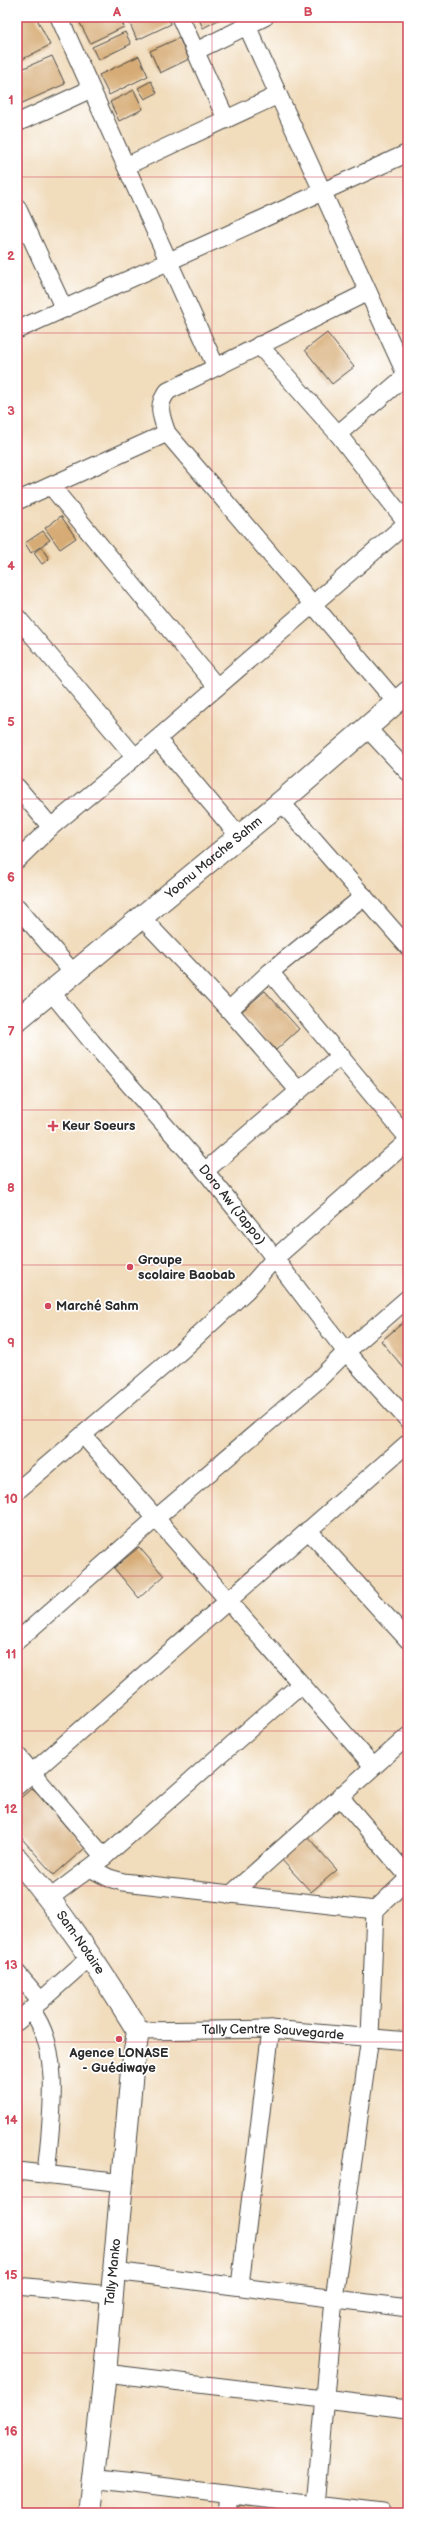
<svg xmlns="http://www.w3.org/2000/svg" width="425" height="2530" font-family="'Balsamiq Sans',sans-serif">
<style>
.building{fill:#d6ab75}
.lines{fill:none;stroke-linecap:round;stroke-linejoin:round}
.street-casing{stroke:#494641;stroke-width:19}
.secondary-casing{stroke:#494641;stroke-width:24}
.street{stroke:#fff;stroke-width:17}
.secondary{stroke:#fff;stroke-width:22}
.grid{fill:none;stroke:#d1495b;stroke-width:1;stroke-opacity:0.55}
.poi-dot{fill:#d1495b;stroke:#fff;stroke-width:1.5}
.labels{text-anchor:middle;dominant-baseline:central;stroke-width:3.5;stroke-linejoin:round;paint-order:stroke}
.street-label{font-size:13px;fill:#2b2b2b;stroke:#fff}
.poi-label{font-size:13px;font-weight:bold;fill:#2b2b2b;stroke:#fff;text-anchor:start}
.neatline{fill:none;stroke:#d1495b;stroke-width:1.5}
.grid-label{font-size:13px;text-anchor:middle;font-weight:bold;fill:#d1495b}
</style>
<rect width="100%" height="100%" fill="#fff"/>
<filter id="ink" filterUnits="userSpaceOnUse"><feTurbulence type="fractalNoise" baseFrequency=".025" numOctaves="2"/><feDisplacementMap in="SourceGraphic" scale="8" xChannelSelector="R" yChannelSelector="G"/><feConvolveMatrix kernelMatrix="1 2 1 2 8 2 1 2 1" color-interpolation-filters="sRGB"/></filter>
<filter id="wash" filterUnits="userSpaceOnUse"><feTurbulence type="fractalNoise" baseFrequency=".012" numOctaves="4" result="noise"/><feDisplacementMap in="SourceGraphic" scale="16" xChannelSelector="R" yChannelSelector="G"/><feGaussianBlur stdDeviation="0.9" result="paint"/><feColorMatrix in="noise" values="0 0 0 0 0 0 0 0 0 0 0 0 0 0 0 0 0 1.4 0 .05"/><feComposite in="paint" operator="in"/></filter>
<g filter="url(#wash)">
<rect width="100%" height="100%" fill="#f1dcbc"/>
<g id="blocks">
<g class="building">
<path d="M17,17H36L50,45L17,62Z"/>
<path d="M77,17H120L124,27L90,43Z"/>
<path d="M127,17H168L171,24L137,40Z"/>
<path d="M198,17H224L203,28Z"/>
<path d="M125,32L131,44L98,60L92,47Z"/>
<path d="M179,38L189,59L160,73L150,51Z"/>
<path d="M52,56L65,84L20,104L17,97V71Z"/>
<path d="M139,56L148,76L109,95L99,75Z"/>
<path d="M151,81L157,93L145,99L138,88Z"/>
<path d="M134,90L143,109L119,121L110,102Z"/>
<path d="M327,333L354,367L332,384L305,350Z"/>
<path d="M61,516L76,538L60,549L45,528Z"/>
<path d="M43,531L50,540L31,553L25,543Z"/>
<path d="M41,547L49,559L42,564L34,553Z"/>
<path d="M265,991L299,1029L276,1050L241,1012Z"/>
<path d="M404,1322L408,1328V1373L381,1341Z"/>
<path d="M139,1547L164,1576L139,1598L114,1568Z"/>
<path d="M32,1788L85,1848L54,1875L17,1833V1801Z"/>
<path d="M307,1836L337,1870L311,1892L281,1859Z"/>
<path d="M239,2505L304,2512V2513H238Z"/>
</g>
</g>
</g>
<g filter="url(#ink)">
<use href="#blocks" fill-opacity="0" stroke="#494641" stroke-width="1"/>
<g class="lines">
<defs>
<g id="street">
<path d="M59,17L216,367"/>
<path d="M180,17L226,119"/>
<path d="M247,26L406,375"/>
<path d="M196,51L265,17"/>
<path d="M17,123L91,89"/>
<path d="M126,166L278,95"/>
<path d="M17,207L64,309"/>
<path d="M368,292L168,391C156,405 161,416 167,433L396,702"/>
<path d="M17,330L408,153"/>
<path d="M259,345L338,434L407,523"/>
<path d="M338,434L408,374"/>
<path d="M51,486L217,687"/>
<path d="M17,501L167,433"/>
<path d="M17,617L135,757"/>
<path d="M367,728L408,772"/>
<path d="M157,739L238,835"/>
<path d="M17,787L51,827"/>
<path d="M281,802L408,947"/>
<path d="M17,860L51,827L157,739L408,522"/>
<path d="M17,907L74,974"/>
<path d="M142,918L229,1010L298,1090"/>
<path d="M270,972L408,1138"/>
<path id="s1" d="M52,993L92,1042L205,1171L259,1238L346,1352L408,1420"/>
<path d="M229,1010L270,972L364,896"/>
<path d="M205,1171L341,1055"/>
<path d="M83,1435L373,1766"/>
<path d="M17,1491L181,1351L247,1290L274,1259L408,1141"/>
<path d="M308,1530L408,1640"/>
<path d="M17,1641L155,1519L316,1382L346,1352L408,1298"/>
<path d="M17,1755L104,1857"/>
<path d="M17,1786L408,1443"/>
<path d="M340,1797L408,1876"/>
<path d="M90,1868L109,1878L123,1882L375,1910"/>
<path d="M230,1895L408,1736"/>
<path d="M50,1898L104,1857L301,1684"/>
<path d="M17,1973L41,2001"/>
<path d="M31,2010C64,2051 50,2126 46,2175"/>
<path d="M17,2022L91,1956"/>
<path id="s2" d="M138,2031L271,2029L408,2041"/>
<path d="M17,2171L123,2183"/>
<path d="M114,2271L408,2308"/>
<path d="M17,2286L110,2295"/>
<path d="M240,2286L271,2029"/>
<path d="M105,2373L408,2409"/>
<path d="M92,2478L382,2513"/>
<path d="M315,2505L334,2299L370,2037L375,1910L408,1879"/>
<path d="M227,2513L229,2495"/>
</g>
<g id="secondary">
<path id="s3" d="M17,1020L281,802L408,692"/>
<path id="s4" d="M17,1859C63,1913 101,1971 138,2031L132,2070L105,2373L89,2513"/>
</g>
</defs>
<use href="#street" class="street-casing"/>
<use href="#secondary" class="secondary-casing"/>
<use href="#street" class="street"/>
<use href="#secondary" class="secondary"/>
</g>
</g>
<path class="grid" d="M212,17V2513M17,177H408M17,333H408M17,488H408M17,644H408M17,799H408M17,954H408M17,1110H408M17,1265H408M17,1420H408M17,1576H408M17,1731H408M17,1886H408M17,2042H408M17,2197H408M17,2353H408"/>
<g class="poi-dot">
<path d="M51 1120h4v4h4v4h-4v4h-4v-4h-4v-4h4z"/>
<circle cx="130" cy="1267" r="4"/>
<circle cx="48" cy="1306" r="4"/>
<circle cx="119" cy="2039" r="4"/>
</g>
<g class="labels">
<g class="street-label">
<text stroke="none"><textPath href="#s3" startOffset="255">Yoonu Marche Sahm</textPath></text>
<text stroke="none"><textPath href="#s1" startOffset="278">Doro Aw (Jappo)</textPath></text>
<text stroke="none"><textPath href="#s4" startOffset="105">Sam-Notaire</textPath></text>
<text stroke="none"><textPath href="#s2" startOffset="135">Tally Centre Sauvegarde</textPath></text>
<text transform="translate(113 2272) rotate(-84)">Tally Manko</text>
</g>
<g class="poi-label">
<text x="62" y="1126">Keur Soeurs</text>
<text x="138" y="1260">Groupe<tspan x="138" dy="15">scolaire Baobab</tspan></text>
<text x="56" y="1306">Marché Sahm</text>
<text x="119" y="2053" text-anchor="middle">Agence LONASE<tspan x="119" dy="15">- Guédiwaye</tspan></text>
</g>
</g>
<rect width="425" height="2530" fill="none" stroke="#fff" stroke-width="44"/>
<rect x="22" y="22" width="381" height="2486" class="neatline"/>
<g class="grid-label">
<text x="117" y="16">A</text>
<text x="308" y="16">B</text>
<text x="11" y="104">1</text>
<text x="11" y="260">2</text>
<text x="11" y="415">3</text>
<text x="11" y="570">4</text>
<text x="11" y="726">5</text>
<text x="11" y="881">6</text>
<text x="11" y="1036">7</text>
<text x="11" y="1192">8</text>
<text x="11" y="1347">9</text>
<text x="11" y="1503">10</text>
<text x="11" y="1658">11</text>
<text x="11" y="1813">12</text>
<text x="11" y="1969">13</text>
<text x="11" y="2124">14</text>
<text x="11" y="2279">15</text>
<text x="11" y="2435">16</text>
</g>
</svg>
